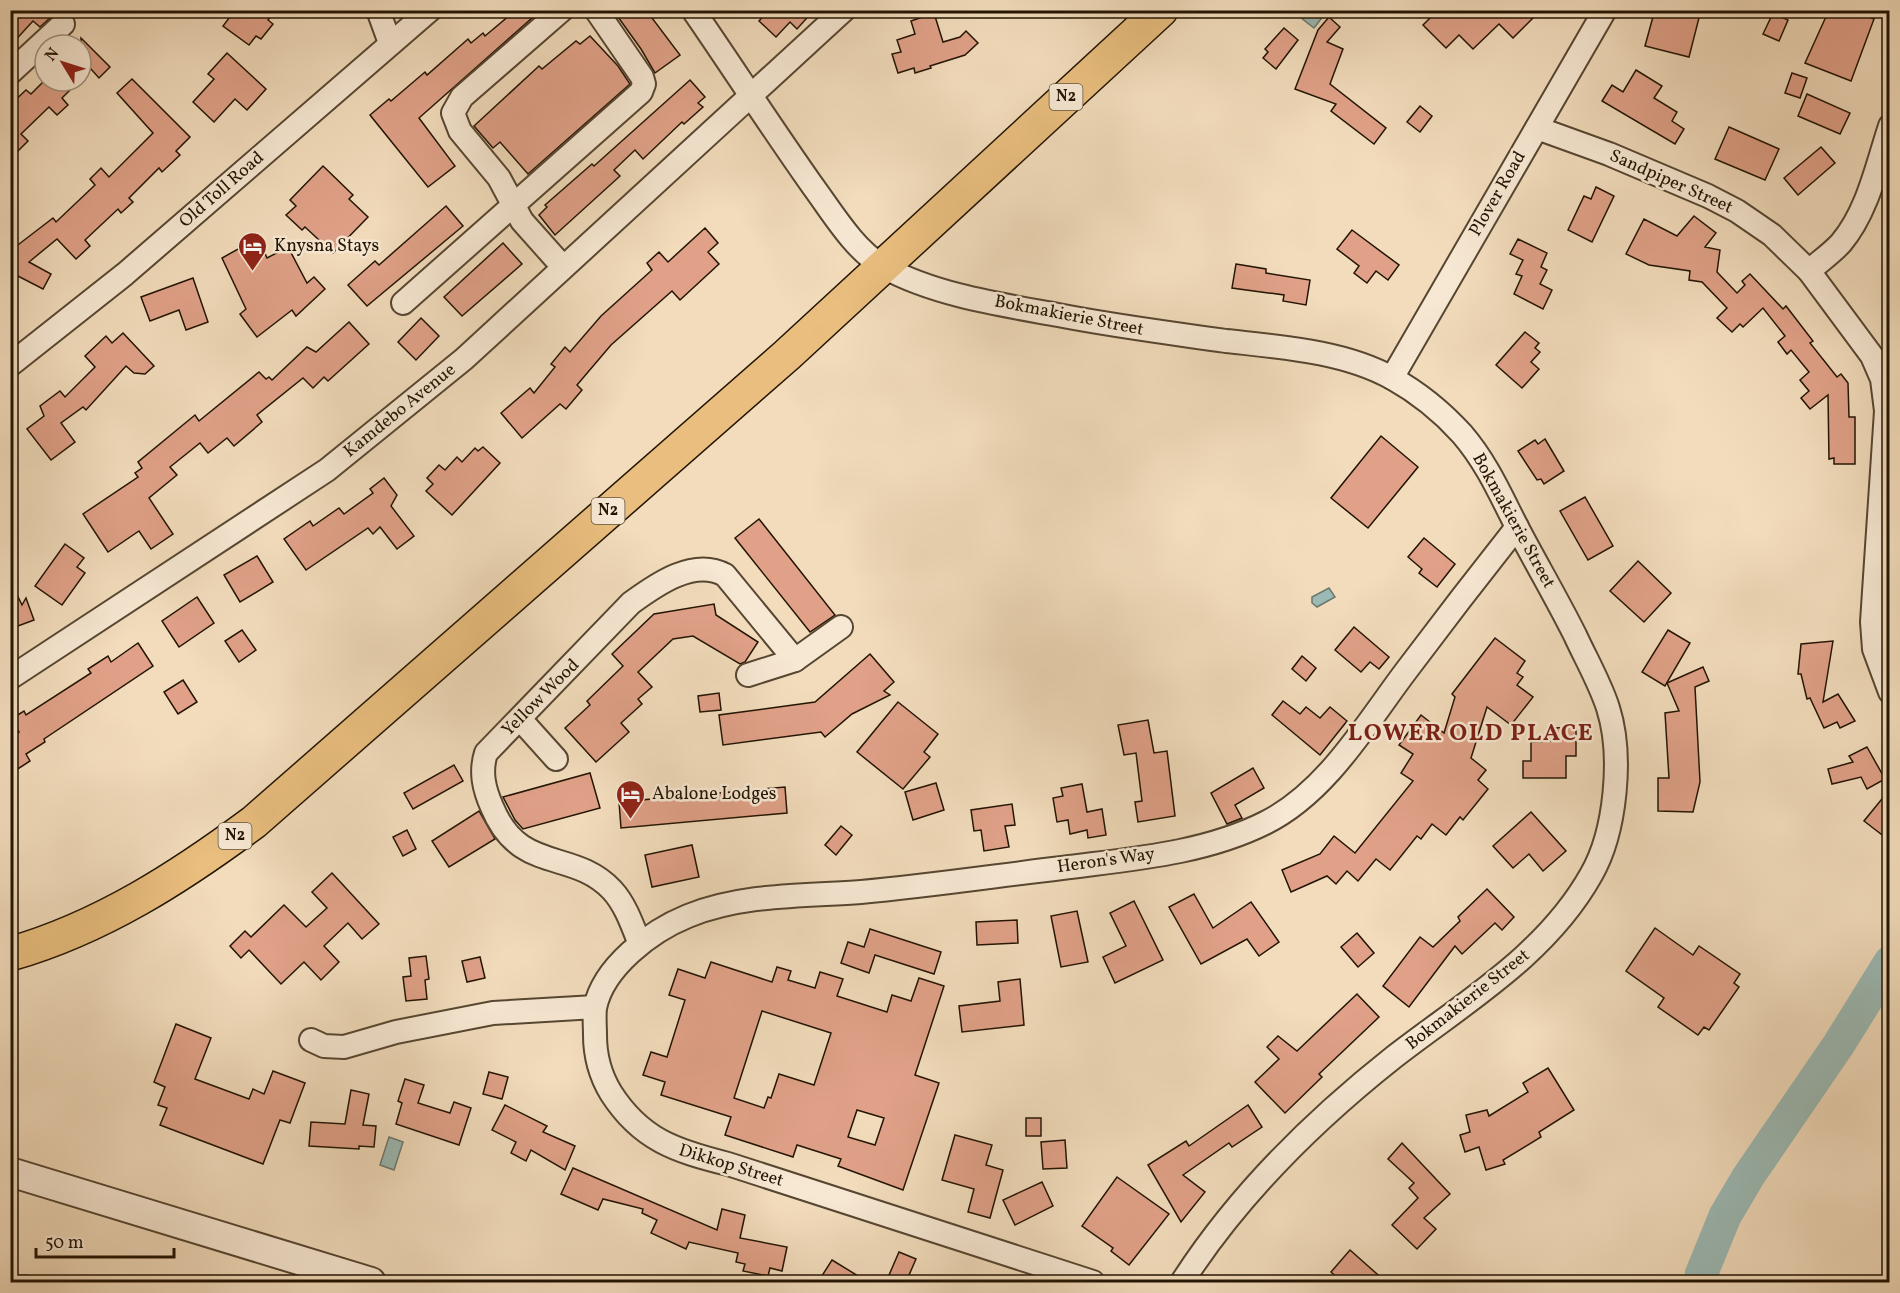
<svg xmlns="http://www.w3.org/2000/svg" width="1900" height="1293" font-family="Vollkorn,serif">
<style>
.water{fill:#9cbab5;stroke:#6b786e;stroke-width:1.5}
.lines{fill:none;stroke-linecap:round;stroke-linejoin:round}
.river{stroke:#9cbab5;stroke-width:33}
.building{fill:#e0a188;stroke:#221403;stroke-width:1.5;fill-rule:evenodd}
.minor-casing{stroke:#564631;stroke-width:26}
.tertiary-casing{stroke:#564631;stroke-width:32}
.trunk-casing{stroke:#221403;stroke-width:36}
.minor{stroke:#f7e8d3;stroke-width:22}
.tertiary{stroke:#f7e8d3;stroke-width:28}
.trunk{stroke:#e9be7e;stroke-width:33}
.labels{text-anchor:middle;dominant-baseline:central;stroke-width:5;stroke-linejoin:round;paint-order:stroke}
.shield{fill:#f7e8d3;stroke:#625441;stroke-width:1.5}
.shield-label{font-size:16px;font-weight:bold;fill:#221403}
.street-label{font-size:18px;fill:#221403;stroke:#f7e8d3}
.poi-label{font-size:18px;fill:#221403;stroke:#f7e8d3;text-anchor:start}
.district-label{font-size:24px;font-weight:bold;letter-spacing:1.5px;fill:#7a1f14;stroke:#f7e8d3}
</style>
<rect width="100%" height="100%" fill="#f2dcbc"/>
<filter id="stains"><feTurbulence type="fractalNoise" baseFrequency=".00333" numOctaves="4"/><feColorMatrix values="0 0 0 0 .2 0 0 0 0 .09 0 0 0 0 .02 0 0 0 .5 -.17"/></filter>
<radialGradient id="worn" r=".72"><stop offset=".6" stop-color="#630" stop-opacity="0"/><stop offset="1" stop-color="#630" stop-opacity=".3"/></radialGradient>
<g class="water">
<path d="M1318,10L1324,15L1314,28L1296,14L1299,11Z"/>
<path d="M1329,588L1335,597L1317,607L1312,603V597Z"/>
<path d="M389,1137L403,1142L394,1170L380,1165Z"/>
<path d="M11,1275H27L57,1282H11Z"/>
</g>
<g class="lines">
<path class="river" d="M1703,1282L1701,1275L1725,1216L1748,1177L1839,1044L1890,962"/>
</g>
<g class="building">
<path d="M10,10H43L51,17L40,27L33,21L10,46Z"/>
<path d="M235,10H276L268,20L273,24L261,39L256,36L249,45L223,26Z"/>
<path d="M516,10H541L419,118L455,166L428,187L370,115L389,99L391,101L425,72L427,75L468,39L471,43L483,33L485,36Z"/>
<path d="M613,10H646L680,55L655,73L641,49Z"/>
<path d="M769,10H814L797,29L790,22L776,37L759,21Z"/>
<path d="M1438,10H1541L1513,38L1499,24L1473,49L1459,35L1446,48L1423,25Z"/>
<path d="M1672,10H1701L1689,57L1645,46L1654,13L1670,17Z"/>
<path d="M1829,10H1854L1874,19L1851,81L1805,63Z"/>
<path d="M934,13L943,42L960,37L966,31L978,43L965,55L930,66L931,68L915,73L914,68L898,73L892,54L901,52L897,40L915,34L911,21Z"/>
<path d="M1773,13L1788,20L1779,41L1763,34Z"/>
<path d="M1329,17L1340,27L1327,42L1343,49L1330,84L1386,128L1374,144L1331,111L1336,104L1295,89L1318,30Z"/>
<path d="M1284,28L1298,40L1276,69L1263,58L1268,52L1265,49Z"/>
<path d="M590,36L618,66L630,84L528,174L500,142L493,148L474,126L539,66L542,69L576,41L580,44Z"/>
<path d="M81,38L110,67L99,78L91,69L81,79Z"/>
<path d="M227,53L266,89L247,110L235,99L214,122L193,102L214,79L208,74Z"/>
<path d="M1636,70L1662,86L1654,98L1677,112L1672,121L1684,129L1675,144L1602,101L1612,85L1623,92Z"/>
<path d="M1792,73L1807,78L1800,98L1785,93Z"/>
<path d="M132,79L190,137L176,151L180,155L162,172L159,168L129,198L133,202L121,213L118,209L85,240L90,246L76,259L57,239L29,262L51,274L43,289L14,274L10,277V251L53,218L56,222L95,185L90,179L101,168L109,177L153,133L117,93Z"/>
<path d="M690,80L705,97L698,103L703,107L684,124L682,122L643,159L635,150L614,170L620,176L555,235L539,215L547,207L545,205L592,164L594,166Z"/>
<path d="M44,81H79L62,98L68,105L57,115L49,107L21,134L28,141L17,152L10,145V105L26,90L31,94Z"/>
<path d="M1807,94L1850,113L1840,134L1798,116Z"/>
<path d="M1420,106L1432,116L1420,132L1407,122Z"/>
<path d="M1729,127L1779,149L1765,180L1715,159Z"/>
<path d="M1821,147L1835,163L1798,195L1784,178Z"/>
<path d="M323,166L353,195L349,199L368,217L333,253L305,227L302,230L286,215L296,206L290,200Z"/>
<path d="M1596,187L1614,196L1592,242L1568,230L1584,196L1591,199Z"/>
<path d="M446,206L463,226L367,306L348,285L375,261L379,265Z"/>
<path d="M1694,216L1716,233L1705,247L1720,250L1717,272L1737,293L1745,285L1742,281L1750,274L1783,309L1786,306L1813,341L1810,343L1837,377L1841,374L1848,383L1849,417H1855V464H1834V458L1829,459L1828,395L1810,409L1801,398L1809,391L1800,380L1809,372L1791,350L1787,354L1778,342L1785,336L1763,308L1743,327L1740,324L1732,332L1717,318L1727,308L1702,282L1689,280L1690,271L1649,265L1626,254L1644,219L1677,236Z"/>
<path d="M705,228L718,243L708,252L719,264L680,300L672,291L611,345L577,385L582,390L566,409L560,404L522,438L501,413L530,388L534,393L555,367L551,364L565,347L570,352L601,316L652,270L647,263L659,252L668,262Z"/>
<path d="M1352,230L1399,265L1388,280L1376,271L1367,283L1354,273L1359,266L1337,249Z"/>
<path d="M258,238L267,258L288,247L307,283L314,277L325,289L296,316L292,310L257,337L240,314L246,309L222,258Z"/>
<path d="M1518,239L1547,253L1541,267L1547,270L1540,284L1552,290L1543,309L1514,294L1522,276L1516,274L1523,260L1510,254Z"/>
<path d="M503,243L522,264L462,316L444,297Z"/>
<path d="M1236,264L1266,269V273L1310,280L1306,305L1283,301L1284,295L1232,288Z"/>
<path d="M193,278L208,322L186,330L179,310L150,321L141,297Z"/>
<path d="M421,318L439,336L416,360L398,342Z"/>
<path d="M349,322L369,344L328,381L324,377L313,388L303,378L257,415L262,422L234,446L227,438L208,453L200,443L170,467L177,475L149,498L173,534L151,549L139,531L108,552L83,514L138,477L135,473L142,468L138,462L195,415L199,421L259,372L266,379L269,377L272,380L307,347L316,352Z"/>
<path d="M1525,332L1539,343L1535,348L1540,352L1531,362L1539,369L1522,388L1496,365Z"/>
<path d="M123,333L154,366L145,374L134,373L126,366L86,410L83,407L61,423L75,442L51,460L27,429L44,416L40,406L60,391L65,397L95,367L85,356L106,336L112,343Z"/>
<path d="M1381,436L1418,467L1368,528L1331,498Z"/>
<path d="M1545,439L1564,471L1544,484L1541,479L1537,480L1518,451L1535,440L1538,444Z"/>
<path d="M483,447L500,463L452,515L426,491L433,484L427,478L439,465L445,470L457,457L462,462L475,448L478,451Z"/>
<path d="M384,478L397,495L391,506L414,536L397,549L380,527L373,534L368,528L306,570L284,539L310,521L313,526L339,508L344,514L373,493L370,489Z"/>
<path d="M1585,497L1613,546L1588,560L1560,511Z"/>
<path d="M759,519L835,615L810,632L735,538Z"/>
<path d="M1424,538L1455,564L1437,587L1419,573L1422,569L1408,557Z"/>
<path d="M65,544L84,558L77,567L85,573L62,605L35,586Z"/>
<path d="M257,556L273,582L240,602L224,575Z"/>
<path d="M1638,561L1671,593L1644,622L1610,591Z"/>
<path d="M10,580L22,605L26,598L34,620L10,629Z"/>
<path d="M197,597L214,623L179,647L162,621Z"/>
<path d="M714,604L716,615L758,642L745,662L740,664L693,636L673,639L638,672L652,687L638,699L642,704L621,723L629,732L596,762L565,728L590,705L587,701L623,666L612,654L654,614Z"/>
<path d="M1354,627L1389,657L1379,669L1370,662L1361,672L1335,650Z"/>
<path d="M242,630L256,650L239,662L225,641Z"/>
<path d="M1668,630L1690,643L1665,686L1642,672Z"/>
<path d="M1495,638L1525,661L1517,673L1523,677L1517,685L1533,697L1511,725L1487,707L1471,758L1486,770L1478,780L1488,789L1463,820L1460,817L1446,835L1432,824L1421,839L1417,836L1390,870L1376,859L1358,881L1347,871L1336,884L1327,876L1291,892L1282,870L1320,854L1334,836L1355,853L1413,781L1401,773L1413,754L1399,745L1421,715L1444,733L1455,697L1452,694Z"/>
<path d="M1833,641L1823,702L1838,694L1855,721L1840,728L1837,722L1824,728L1810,698L1807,699L1801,674H1798L1801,644Z"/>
<path d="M138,643L153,666L44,739L45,742L26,754L30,761L10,774V728L15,735L19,732L11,719L24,711L26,715L91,673L88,669L108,656L111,662Z"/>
<path d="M870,654L894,682L884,691L890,695L852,714L825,737L821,732L723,745L719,715L815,702Z"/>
<path d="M1302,656L1316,668L1306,681L1292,669Z"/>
<path d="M1703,667L1709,681L1695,687L1700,782L1693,812L1658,811V778H1669L1665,713L1679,711L1667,683Z"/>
<path d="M183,680L197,702L178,714L164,692Z"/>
<path d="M719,693L721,710L700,712L698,696Z"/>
<path d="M1283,701L1300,714L1306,707L1320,718L1330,707L1347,721L1320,755L1272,715Z"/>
<path d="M898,702L938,734L924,752L930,757L903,789L857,752Z"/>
<path d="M1148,720L1154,753L1167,751L1175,816L1138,822L1135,802L1142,801L1136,753L1124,755L1118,725Z"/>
<path d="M1576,727V756H1566V778H1523V761H1531V742L1555,741V728Z"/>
<path d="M1867,747L1885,779L1867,789L1861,777L1832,784L1828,769L1853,762L1849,756Z"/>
<path d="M454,765L463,781L413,809L404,793Z"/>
<path d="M1253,768L1264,788L1235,805L1242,818L1227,824L1211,793Z"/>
<path d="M590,773L600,808L523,829L515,820L503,797Z"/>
<path d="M936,783L944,810L913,820L905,792Z"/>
<path d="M1082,784L1087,812L1102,809L1106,835L1088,838L1087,830L1070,834L1068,820L1057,822L1053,798L1063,796L1061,788Z"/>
<path d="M785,787L787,813L621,828L619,802Z"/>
<path d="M1890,789V841L1864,821Z"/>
<path d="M1012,804L1015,825L1005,826L1009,847L984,851L981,830L974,831L971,810Z"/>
<path d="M479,811L495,839L449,867L432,841Z"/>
<path d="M1531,812L1566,851L1543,871L1529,854L1513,868L1493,846Z"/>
<path d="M841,826L852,835L836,855L825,845Z"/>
<path d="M407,830L416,849L403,856L393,837Z"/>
<path d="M692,845L699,877L652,887L645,855Z"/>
<path d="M332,873L379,924L362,939L348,923L324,946L339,962L321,980L304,962L281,984L249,950L241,958L230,946L245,931L251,937L284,905L306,927L327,908L312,892Z"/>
<path d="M1487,889L1514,917L1502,930L1495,923L1462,954L1455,946L1409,1007L1383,986L1420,937L1433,947L1460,921L1458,917Z"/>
<path d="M1194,894L1213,928L1251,902L1279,942L1259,956L1247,939L1201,964L1169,907Z"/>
<path d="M1134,901L1163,960L1115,983L1103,957L1126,946L1110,913Z"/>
<path d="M1077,911L1088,962L1061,967L1051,916Z"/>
<path d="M1017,920L1018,943L977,945L976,922Z"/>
<path d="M1655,928L1693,955L1699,946L1740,974L1734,983L1739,987L1709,1030L1704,1027L1698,1035L1658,1007L1664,998L1626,971Z"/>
<path d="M870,929L941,952L934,974L875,955L869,973L841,963L848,942L864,947Z"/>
<path d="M1357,933L1374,953L1358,967L1341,947Z"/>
<path d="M426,956L429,979L425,980L427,999L406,1001L403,977L411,976L409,958Z"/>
<path d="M480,957L485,978L467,982L462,961Z"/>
<path d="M711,962L772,982L777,967L791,971L788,980L815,988L820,972L843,979L837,996L887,1012L892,995L911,1001L919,978L944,986L915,1075L939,1083L903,1190L838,1166L841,1159L797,1145L793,1157L725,1135L731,1117L661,1095L665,1082L643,1075L651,1052L667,1057L685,1000L669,995L678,969L705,978ZM762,1011L831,1033L814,1085L779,1074L771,1098L768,1097L764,1108L734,1098ZM857,1110L884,1118L875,1145L848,1137Z"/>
<path d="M1020,979L1024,1025L962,1032L959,1006L1000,1001L998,982Z"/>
<path d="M1357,994L1379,1017L1319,1074L1322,1077L1285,1113L1255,1082L1279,1059L1267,1047L1278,1036L1297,1051Z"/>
<path d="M176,1024L211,1038L195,1079L249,1099L253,1089L264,1094L273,1071L305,1083L290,1123L280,1120L263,1164L160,1125L167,1108L158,1105L165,1087L154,1082Z"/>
<path d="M1548,1068L1574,1110L1539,1132L1541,1137L1503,1160L1505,1164L1486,1170L1479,1147L1465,1152L1460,1135L1470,1132L1466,1115L1487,1110L1489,1116L1528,1092L1523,1083Z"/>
<path d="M489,1072L508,1077L502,1099L483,1094Z"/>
<path d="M405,1079L424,1085L418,1103L450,1113L454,1102L471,1108L459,1145L396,1124L402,1103L398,1101Z"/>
<path d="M351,1090L369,1094L363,1125L376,1126L374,1147L359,1146V1149L309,1146L311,1122L345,1124Z"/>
<path d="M505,1105L547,1126L543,1132L575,1146L565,1170L531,1150L526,1161L511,1153L516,1142L492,1130Z"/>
<path d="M1248,1105L1262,1127L1232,1147L1229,1143L1183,1175L1205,1192L1181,1222L1148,1165L1186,1141L1189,1146Z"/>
<rect x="1026" y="1118" width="15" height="18"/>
<path d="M955,1135L992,1145L986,1165L1003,1170L990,1218L968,1212L974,1189L942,1180Z"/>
<path d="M1065,1140L1067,1168L1043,1169L1041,1142Z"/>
<path d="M1402,1143L1450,1194L1424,1218L1436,1229L1417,1249L1392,1225L1418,1198L1409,1188L1414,1183L1388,1159Z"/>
<path d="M573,1168L717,1230L722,1209L745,1215L740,1238L787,1247L782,1271L770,1268L768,1276L743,1271L745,1264L736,1262L738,1253L689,1242L686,1249L651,1233L657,1220L642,1213L643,1209L603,1199L598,1210L561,1194Z"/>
<path d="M1117,1177L1169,1214L1129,1265L1111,1251L1113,1248L1082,1226Z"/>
<path d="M1042,1182L1053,1206L1015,1225L1003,1200Z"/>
<path d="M1350,1250L1386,1282H1342L1331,1272Z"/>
<path d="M899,1252L916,1259L906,1282H886Z"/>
<path d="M832,1260L868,1282H818Z"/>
</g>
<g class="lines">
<defs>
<g id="minor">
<path d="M378,10L390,43"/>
<path d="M562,10L462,97L453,113L460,131L499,178L522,221L563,267"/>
<path d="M693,10C733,68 771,127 812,185C832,212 854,250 884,267C934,295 1003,305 1058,315C1114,326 1170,333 1226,341C1280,347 1344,351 1392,378C1417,392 1443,413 1462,434C1487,463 1501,496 1518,529C1537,565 1557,599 1575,635C1586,659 1600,683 1608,708C1623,755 1616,832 1591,875C1546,955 1465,1002 1394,1057C1313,1121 1238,1195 1182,1282"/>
<path d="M10,73L63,24"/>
<path d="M1537,128L1609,154L1708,196L1737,211L1772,235L1809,271L1872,356L1882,379L1886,411L1872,622L1874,649L1890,692"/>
<path d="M1809,271C1819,262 1832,253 1841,243C1868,211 1877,165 1890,126"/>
<path d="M403,303L641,92L644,84L642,77L596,10"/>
<path d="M10,365L125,274L430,10"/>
<path d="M1392,378L1605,10"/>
<path d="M748,675L795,660L841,627"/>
<path d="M10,678L327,470L464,359L844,10"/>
<path d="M520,719L556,759"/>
<path d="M639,942C632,924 625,904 612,890C572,848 520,875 492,807C484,789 480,772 486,753L631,603C657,584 694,558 725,575L795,660"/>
<path d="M311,1040L324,1046L344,1047L396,1032L493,1013L595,1007"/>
<path d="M1093,1282L728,1164C676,1151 641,1140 611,1093C600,1075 595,1056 595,1035C595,1027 594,1016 595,1008C603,967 651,931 688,916C742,894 803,896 861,892C928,886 995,876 1062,868C1130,859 1203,854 1265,823C1326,793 1366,724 1406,671C1442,623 1479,575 1517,527"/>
</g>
<path id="tertiary" d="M10,1172L371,1282"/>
<path id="trunk" d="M10,954C101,928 180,877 254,822L787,355L1161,10"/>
</defs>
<use href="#minor" class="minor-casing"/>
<use href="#tertiary" class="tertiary-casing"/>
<use href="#trunk" class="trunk-casing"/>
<use href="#minor" class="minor"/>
<use href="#tertiary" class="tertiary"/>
<use href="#trunk" class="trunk"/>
</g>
<defs>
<symbol id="hotel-pin" viewBox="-11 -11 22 30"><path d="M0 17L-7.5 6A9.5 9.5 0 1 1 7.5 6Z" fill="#8f2418" stroke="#f7e8d3"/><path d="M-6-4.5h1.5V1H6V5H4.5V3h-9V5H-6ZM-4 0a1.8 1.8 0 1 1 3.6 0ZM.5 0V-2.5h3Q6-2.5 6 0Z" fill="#fff"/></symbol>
</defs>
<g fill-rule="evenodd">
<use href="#hotel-pin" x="236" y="230" width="33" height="45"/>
<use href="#hotel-pin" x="614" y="778" width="33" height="45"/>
</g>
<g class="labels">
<g class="shield">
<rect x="1049.5" y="84" width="33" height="26" rx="4.5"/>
<rect x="591.5" y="498" width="33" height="26" rx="4.5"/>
<rect x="218.5" y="823" width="33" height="26" rx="4.5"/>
</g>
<g class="shield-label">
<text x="1066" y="97">N2</text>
<text x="608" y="511">N2</text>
<text x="235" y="836">N2</text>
</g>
<g class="street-label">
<text transform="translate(1671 182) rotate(24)">Sandpiper Street</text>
<text transform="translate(222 190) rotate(-41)">Old Toll Road</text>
<text transform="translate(1498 194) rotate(-60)">Plover Road</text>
<text transform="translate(1069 316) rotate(11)">Bokmakierie Street</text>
<text transform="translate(400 411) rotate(-39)">Kamdebo Avenue</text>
<text transform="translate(1513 521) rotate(61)">Bokmakierie Street</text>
<text transform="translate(541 698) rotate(-45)">Yellow Wood</text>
<text transform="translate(1106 861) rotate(-8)">Heron's Way</text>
<text transform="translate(1468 1000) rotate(-38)">Bokmakierie Street</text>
<text transform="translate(731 1166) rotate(17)">Dikkop Street</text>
</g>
<g class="poi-label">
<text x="274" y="246">Knysna Stays</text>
<text x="652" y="794">Abalone Lodges</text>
</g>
<g class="district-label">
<text x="1471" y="734">LOWER OLD PLACE</text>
</g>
</g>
<rect width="1900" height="1293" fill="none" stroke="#f2dcbc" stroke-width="36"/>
<rect x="12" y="12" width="1876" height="1269" fill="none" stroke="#221403" stroke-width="3"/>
<rect x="18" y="18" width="1864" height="1257" fill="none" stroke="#221403" stroke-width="1.5"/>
<g transform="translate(63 63) rotate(308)"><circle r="28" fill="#f7e8d3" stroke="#a29380" stroke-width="1.5"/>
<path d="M0-4.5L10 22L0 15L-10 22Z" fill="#8f2418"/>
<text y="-9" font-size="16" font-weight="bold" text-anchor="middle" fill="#221403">N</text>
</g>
<path d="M36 1248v9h138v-9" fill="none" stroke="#221403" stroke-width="3"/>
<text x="45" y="1248" font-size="18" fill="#221403" stroke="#f7e8d3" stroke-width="4.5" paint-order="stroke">50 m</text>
<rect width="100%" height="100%" filter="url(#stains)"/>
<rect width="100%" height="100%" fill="url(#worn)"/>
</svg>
